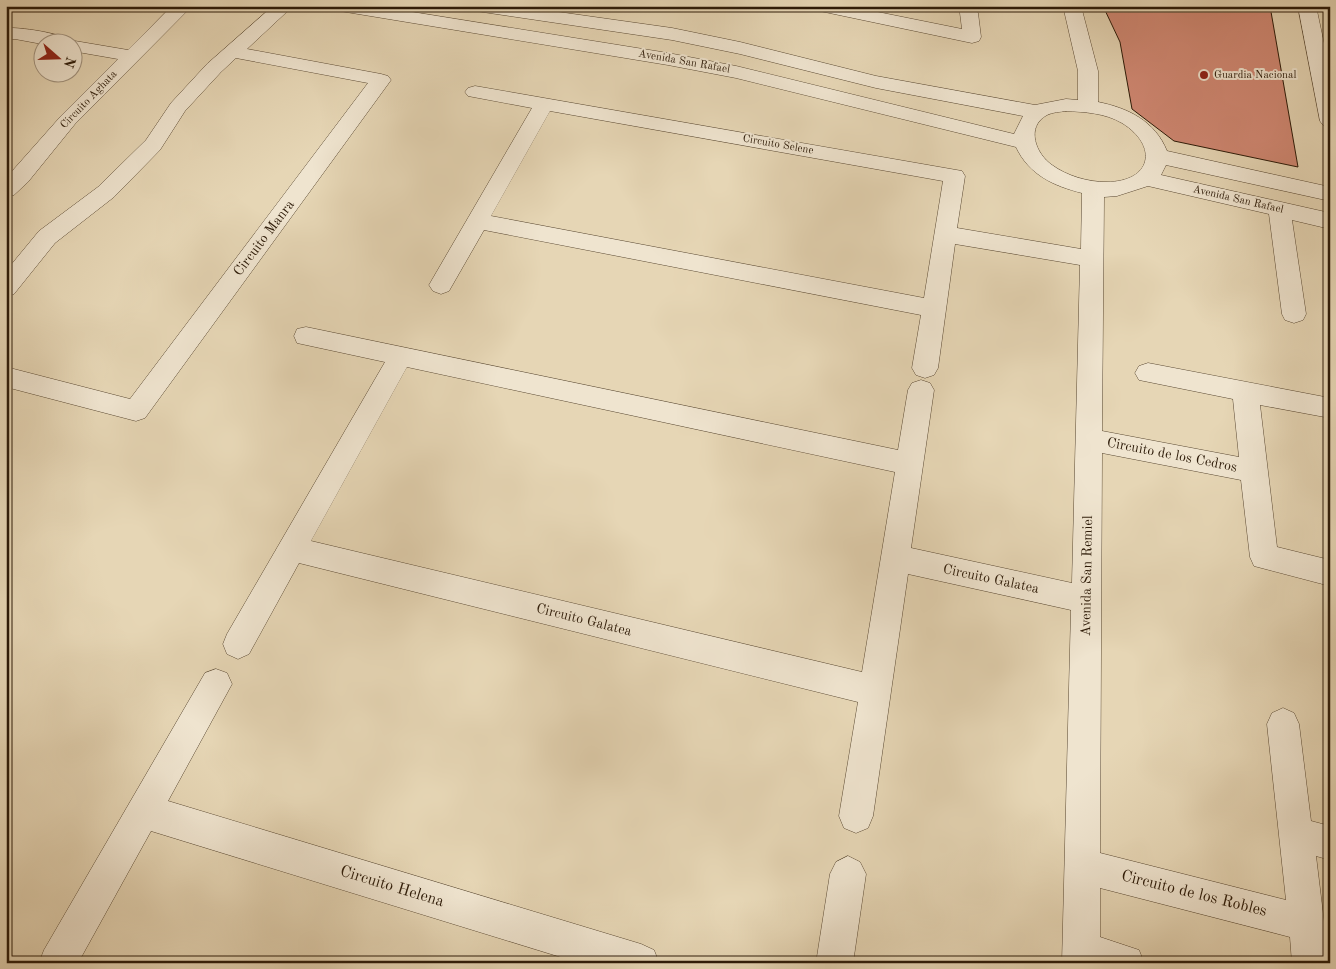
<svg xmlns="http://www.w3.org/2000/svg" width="1336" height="969" font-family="'Old Standard TT',serif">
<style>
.building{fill:#d08873;stroke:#2c1a08}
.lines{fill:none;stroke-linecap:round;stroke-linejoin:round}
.street-casing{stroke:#5a4933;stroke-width:1}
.street{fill:#efe4cf;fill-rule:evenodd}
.poi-dot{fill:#8f2418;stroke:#efe4cf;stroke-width:2}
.labels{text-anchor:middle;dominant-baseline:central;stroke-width:4;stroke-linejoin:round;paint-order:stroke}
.far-street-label{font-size:11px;fill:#2c1a08;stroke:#efe4cf}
.far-poi-label{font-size:11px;fill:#2c1a08;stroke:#efe4cf;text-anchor:start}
.street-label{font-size:14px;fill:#2c1a08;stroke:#efe4cf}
.near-street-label{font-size:16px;fill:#2c1a08;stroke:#efe4cf}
</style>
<rect width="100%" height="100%" fill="#e6d6b5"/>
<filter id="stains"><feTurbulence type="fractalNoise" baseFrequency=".004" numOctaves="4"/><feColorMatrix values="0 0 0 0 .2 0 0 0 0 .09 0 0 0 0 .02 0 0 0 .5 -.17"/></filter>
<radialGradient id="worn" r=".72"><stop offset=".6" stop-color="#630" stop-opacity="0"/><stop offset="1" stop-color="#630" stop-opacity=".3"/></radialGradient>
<path class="building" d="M1103,6H1270L1298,167L1174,141L1132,109L1120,42Z"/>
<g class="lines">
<defs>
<g id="street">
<path d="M172,6H192L75,124L28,182L14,195L6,197V178L61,116L118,59L72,51V42L42,44L15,39L6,40V28C19,27 60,33 69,40L128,50Z"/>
<path d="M273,6H293L247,49L381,74L388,76L391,80L145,418L136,421L6,387V367L130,399L368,83L236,58L221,72L185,111L160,150L114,197L55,243L14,294L6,297V271L39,231L98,187L146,140L171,103L207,64Z"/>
<path d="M331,6H375L668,53L736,66L1014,134L1023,116L876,88L740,54L672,40L476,11L470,10L467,6H516L672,28L740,42L876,76L1035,105L1066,99L1078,100V71L1063,6H1081L1098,71V102C1128,108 1155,121 1167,151L1330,187V201L1166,165L1161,175L1330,213V229L1292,220L1306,314L1303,320L1294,323L1285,320L1282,314L1269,214L1148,186L1117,196L1104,197L1102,431L1239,457L1233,399L1139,380L1135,373L1139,366L1148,363L1330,398V418L1260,405L1277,547L1330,560V586L1254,566L1250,557L1241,480L1102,453L1100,853L1286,900L1267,724L1272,713L1283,708L1294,713L1299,724L1311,821L1330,826V860L1316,856L1329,963H1292L1290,937L1100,888V937L1139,950L1144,963H1062L1071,610L908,574L873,816L868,828L856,833L844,828L839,816L858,702L299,563L249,654L238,659L227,654L223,644L227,634L385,362L297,343L294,336L297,329L306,327L898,450L908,390L912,383L921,380L930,383L934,390L911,548L1072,583L1080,265L955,244L938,368L934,375L925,378L916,375L912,368L921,315L484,230L449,291L441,294L433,291L429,285L532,108L468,96L465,92L468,88L475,86L962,171L965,176L957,228L1081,249L1082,193C1054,186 1029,175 1016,147L736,78L668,65L340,11L334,10ZM550,111L943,181L924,298L491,216ZM1066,111C1085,112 1105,113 1122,123C1159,146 1152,182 1106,182C1088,182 1067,176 1052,165C1036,154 1025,127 1047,115C1053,112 1060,112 1066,111ZM407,367L895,472L862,672L311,541Z"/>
<path d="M811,6H848L962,29L960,13L956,6H974L978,13L981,37L979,41L972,43L820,11L814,10Z"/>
<path d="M1298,6H1316L1330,72V127L1323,125L1320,121Z"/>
<path d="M216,669L227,673L232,684L168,801L641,944L654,950L659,963H580L151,831L78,963H39L44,950L205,673Z"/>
<path d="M848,856L860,862L866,874L853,963H816L830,874L836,862Z"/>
</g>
</defs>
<use href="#street" class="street-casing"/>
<use href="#street" class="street"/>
</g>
<circle class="poi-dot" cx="1204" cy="75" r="5"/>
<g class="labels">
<g class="far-street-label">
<text transform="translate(684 62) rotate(10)">Avenida San Rafael</text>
<text transform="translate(89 100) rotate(-46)">Circuito Aghata</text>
<text transform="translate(778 145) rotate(10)">Circuito Selene</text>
<text transform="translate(1238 200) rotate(13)">Avenida San Rafael</text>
</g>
<g class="far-poi-label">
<text x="1214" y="75">Guardia Nacional</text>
</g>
<g class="street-label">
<text transform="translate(264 238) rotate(-53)">Circuito Manra</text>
<text transform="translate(1172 455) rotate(11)">Circuito de los Cedros</text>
<text transform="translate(1087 576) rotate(-89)">Avenida San Remiel</text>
<text transform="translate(991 579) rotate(12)">Circuito Galatea</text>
<text transform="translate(584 620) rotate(14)">Circuito Galatea</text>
</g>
<g class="near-street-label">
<text transform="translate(392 887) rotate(17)">Circuito Helena</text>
<text transform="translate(1194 894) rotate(14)">Circuito de los Robles</text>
</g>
</g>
<rect width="1336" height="969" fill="none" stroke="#e6d6b5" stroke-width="25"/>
<rect x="8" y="8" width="1321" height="954" fill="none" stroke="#2c1a08" stroke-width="2.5"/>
<rect x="12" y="12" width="1311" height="944" fill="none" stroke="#2c1a08"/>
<g transform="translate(58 58) rotate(110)"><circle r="24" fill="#efe4cf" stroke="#a1937f"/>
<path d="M0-4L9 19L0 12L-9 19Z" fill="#8f2418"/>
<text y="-8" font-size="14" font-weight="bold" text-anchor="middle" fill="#2c1a08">N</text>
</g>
<rect width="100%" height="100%" filter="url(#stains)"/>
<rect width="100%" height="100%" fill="url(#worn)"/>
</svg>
